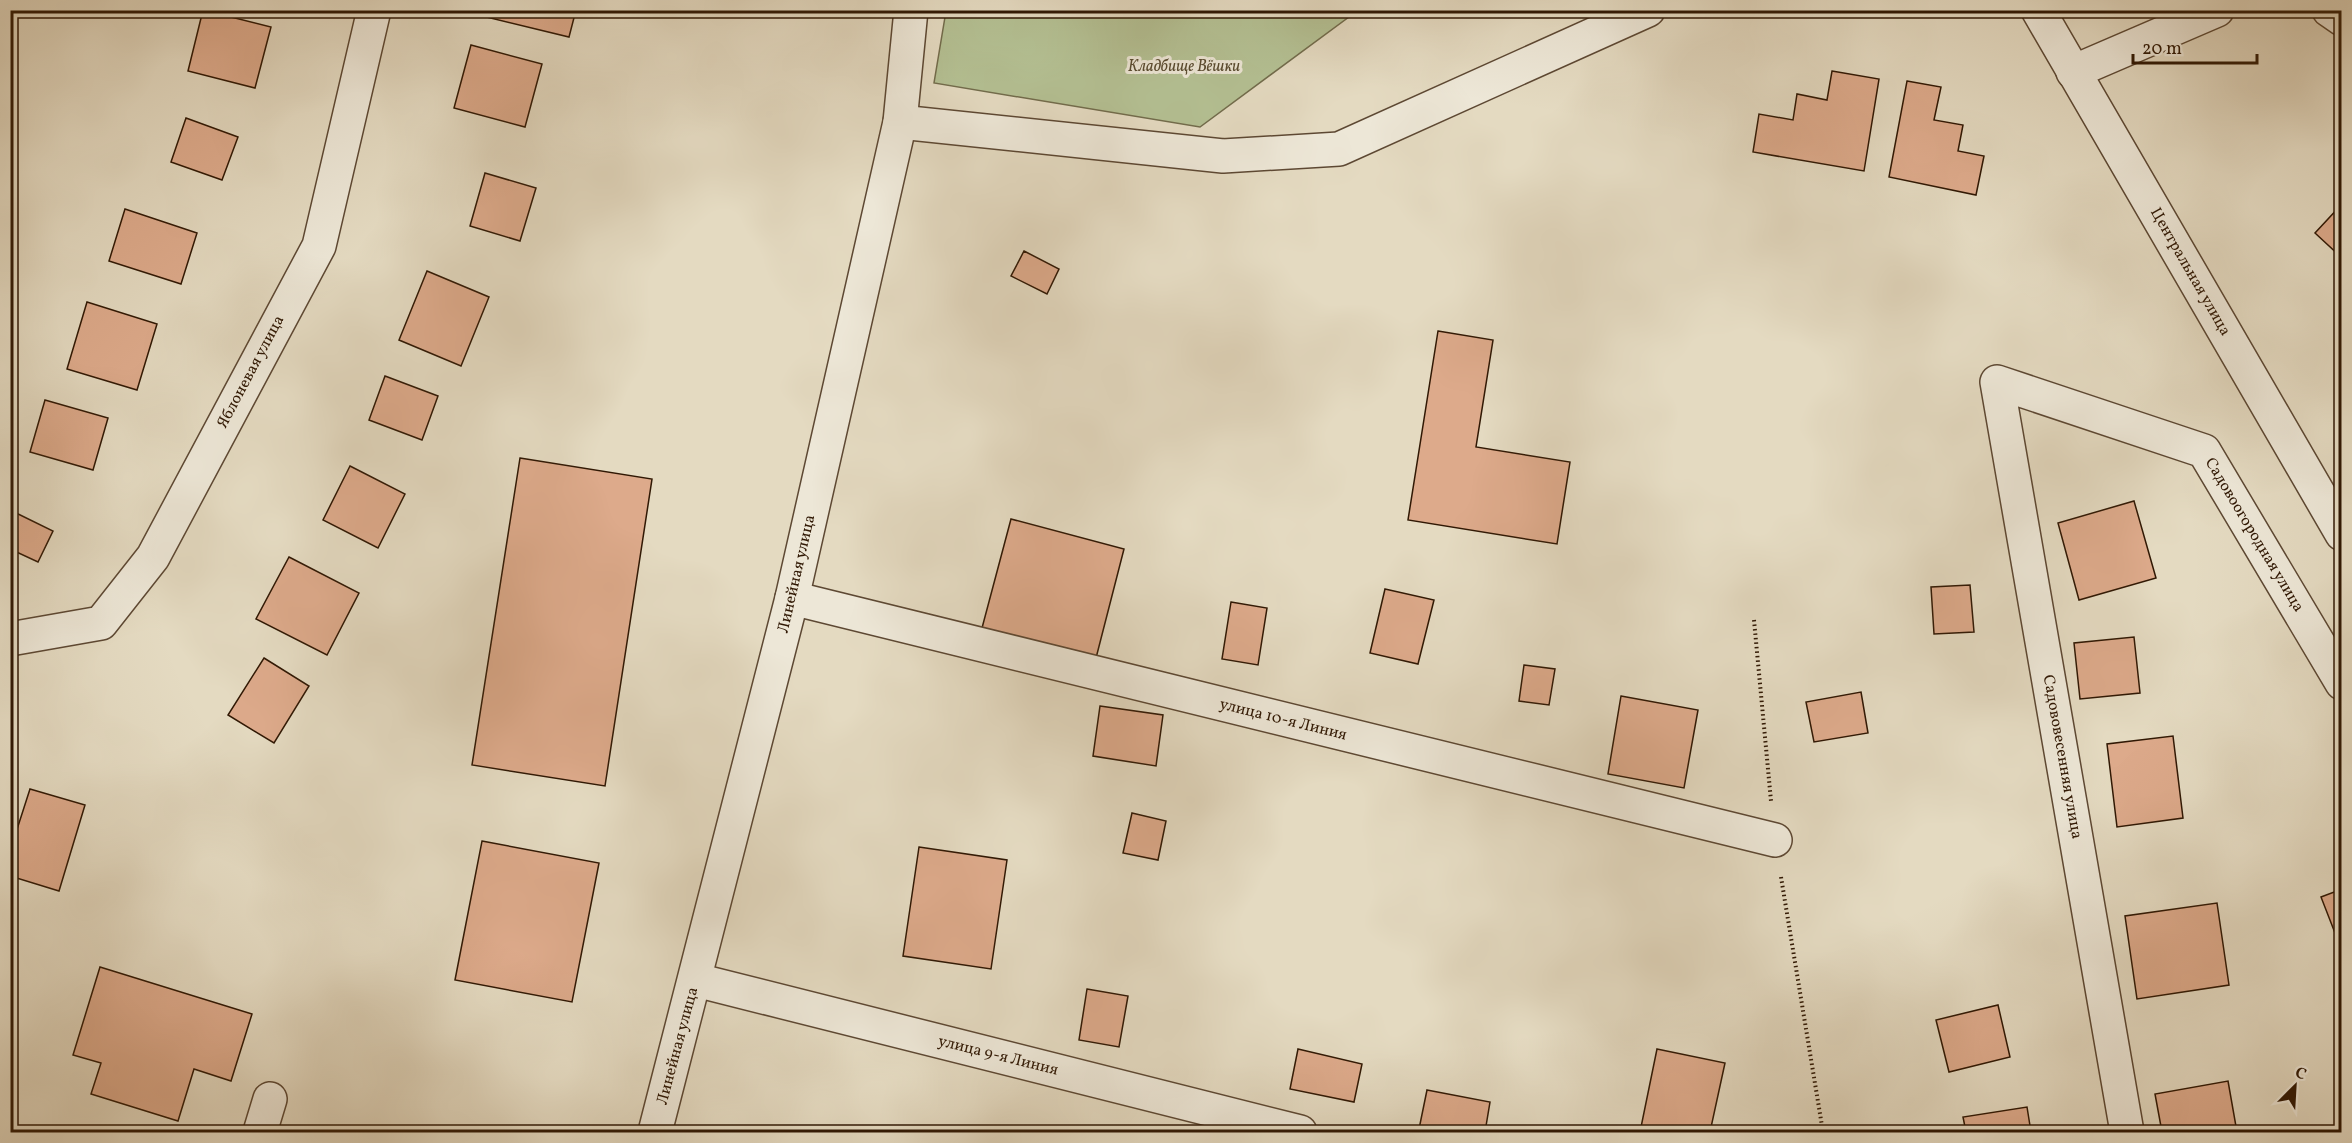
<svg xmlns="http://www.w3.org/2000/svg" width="2352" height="1143" font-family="Vollkorn,serif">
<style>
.green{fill:#b4c093;stroke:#726c4c;stroke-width:1.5}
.building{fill:#ddaa8b;stroke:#301804;stroke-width:1.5}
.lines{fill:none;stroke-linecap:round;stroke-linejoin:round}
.minor-casing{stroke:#5d4833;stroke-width:36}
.path{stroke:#301804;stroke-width:4;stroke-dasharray:1.5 3;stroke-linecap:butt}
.minor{stroke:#ede7d7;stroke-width:33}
.labels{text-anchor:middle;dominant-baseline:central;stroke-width:6;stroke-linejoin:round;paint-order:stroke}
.park-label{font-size:16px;font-style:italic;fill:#584a2f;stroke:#ede7d7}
.street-label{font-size:16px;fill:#301804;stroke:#ede7d7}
</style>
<rect width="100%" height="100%" fill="#e4dac1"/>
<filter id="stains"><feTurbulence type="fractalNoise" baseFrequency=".00333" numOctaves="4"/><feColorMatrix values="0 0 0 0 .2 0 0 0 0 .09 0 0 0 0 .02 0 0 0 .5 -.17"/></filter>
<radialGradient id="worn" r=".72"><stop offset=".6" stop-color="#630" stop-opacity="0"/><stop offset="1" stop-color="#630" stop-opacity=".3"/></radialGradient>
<path class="green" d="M946,11V10L1357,11L1200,127L934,83Z"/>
<g class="building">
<path d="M203,10L271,27L255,88L188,71Z"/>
<path d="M475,10H576L569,37L474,14Z"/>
<path d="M471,45L542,64L525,127L454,108Z"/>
<path d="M1832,71L1879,79L1864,171L1753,152L1759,114L1793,120L1797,94L1827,100Z"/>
<path d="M1907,81L1941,87L1934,120L1963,125L1958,151L1984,156L1976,195L1889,177Z"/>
<path d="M186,118L238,137L222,180L171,162Z"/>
<path d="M485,173L536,188L520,241L470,226Z"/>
<path d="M2342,204V258L2315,233Z"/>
<path d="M125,209L197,233L181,284L109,261Z"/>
<path d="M1024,251L1059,269L1047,294L1011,276Z"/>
<path d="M427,271L489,297L461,366L399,340Z"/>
<path d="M87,302L157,324L137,390L67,369Z"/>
<path d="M1438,331L1493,340L1476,447L1570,462L1557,544L1408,520Z"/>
<path d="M385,376L438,396L422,440L369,420Z"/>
<path d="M45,400L108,418L93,470L30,452Z"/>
<path d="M520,458L652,479L605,786L472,765Z"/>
<path d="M350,466L405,494L378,548L323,520Z"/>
<path d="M2134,501L2156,578L2079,600L2058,523Z"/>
<path d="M10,510L53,531L38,562L10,549Z"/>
<path d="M1011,519L1124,549L1096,658L982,628Z"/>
<path d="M289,557L359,593L327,655L256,619Z"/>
<path d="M1970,585L1974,632L1934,634L1931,587Z"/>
<path d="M1385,589L1434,600L1418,664L1370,653Z"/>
<path d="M1231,602L1267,608L1258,665L1222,659Z"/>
<path d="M2134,637L2140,693L2080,699L2074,643Z"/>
<path d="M264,658L309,686L274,743L228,715Z"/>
<path d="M1524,665L1555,669L1549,705L1519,701Z"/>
<path d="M1861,692L1868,733L1814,742L1806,702Z"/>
<path d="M1621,696L1698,710L1684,788L1608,774Z"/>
<path d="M1100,706L1163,715L1156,766L1093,756Z"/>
<path d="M2173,736L2183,818L2117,827L2107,744Z"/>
<path d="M30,789L85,805L59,891L10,876V851Z"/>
<path d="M1132,813L1166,821L1158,860L1123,853Z"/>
<path d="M482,841L599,863L572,1002L455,980Z"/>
<path d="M919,847L1007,860L991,969L903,956Z"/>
<path d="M2342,889V951L2321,897Z"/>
<path d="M2217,903L2229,985L2137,999L2125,916Z"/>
<path d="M100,967L252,1014L231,1081L194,1069L178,1121L91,1094L101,1063L73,1055Z"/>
<path d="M1087,989L1128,996L1119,1047L1079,1040Z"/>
<path d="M1998,1005L2010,1057L1949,1072L1936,1020Z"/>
<path d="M1298,1049L1362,1064L1354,1102L1290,1089Z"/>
<path d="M1657,1049L1725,1063L1710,1132H1640Z"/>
<path d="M2228,1081L2237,1132H2162L2155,1094Z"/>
<path d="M1427,1090L1490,1102L1485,1132H1434L1419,1129Z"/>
<path d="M2027,1107L2031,1132H1966L1963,1117Z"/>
</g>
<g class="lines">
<defs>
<g id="minor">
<path d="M2038,10L2342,534"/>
<path d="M2329,10L2342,19"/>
<path d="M2073,72L2217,10"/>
<path d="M900,122L1223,156L1339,149L1648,10"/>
<path d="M792,598L1775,840"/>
<path d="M10,639L101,623L153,557L319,246L374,10"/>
<path d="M696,980L1300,1132"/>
<path d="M260,1132L270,1099"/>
<path d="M655,1132L792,598L900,122L911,10"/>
<path d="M2127,1132L1997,382L2204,451L2342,683"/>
</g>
</defs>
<use href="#minor" class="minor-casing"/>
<g class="path">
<path d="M1754,620L1771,801"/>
<path d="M1781,877L1823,1132"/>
</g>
<use href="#minor" class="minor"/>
</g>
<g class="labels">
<g class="park-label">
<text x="1184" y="67">Кладбище Вёшки</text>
</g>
<g class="street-label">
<text transform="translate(2190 272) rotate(60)">Центральная улица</text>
<text transform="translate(251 372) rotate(-62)">Яблоневая улица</text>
<text transform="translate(2254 535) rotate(59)">Садовоогородная улица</text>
<text transform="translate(797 574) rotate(-77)">Линейная улица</text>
<text transform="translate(1283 720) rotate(14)">улица 10-я Линия</text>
<text transform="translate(2062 757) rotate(80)">Садововесенняя улица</text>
<text transform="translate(678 1046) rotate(-75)">Линейная улица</text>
<text transform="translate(998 1056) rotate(14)">улица 9-я Линия</text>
</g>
</g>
<rect width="2352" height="1143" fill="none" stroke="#e4dac1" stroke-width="36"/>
<rect x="12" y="12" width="2328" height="1119" fill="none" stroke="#301804" stroke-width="3"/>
<rect x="18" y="18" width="2316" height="1107" fill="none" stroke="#301804" stroke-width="1.5"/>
<g transform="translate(2295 1086) rotate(24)" stroke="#ede7d7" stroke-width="4.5" paint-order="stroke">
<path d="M0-4.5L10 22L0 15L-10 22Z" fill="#301804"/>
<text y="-9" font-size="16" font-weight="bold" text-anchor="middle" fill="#301804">С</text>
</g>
<path d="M2133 54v9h124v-9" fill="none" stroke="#301804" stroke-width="3"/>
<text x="2142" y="54" font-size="18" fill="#301804" stroke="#ede7d7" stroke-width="4.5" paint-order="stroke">20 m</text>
<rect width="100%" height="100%" filter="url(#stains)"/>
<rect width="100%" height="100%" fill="url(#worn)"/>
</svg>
